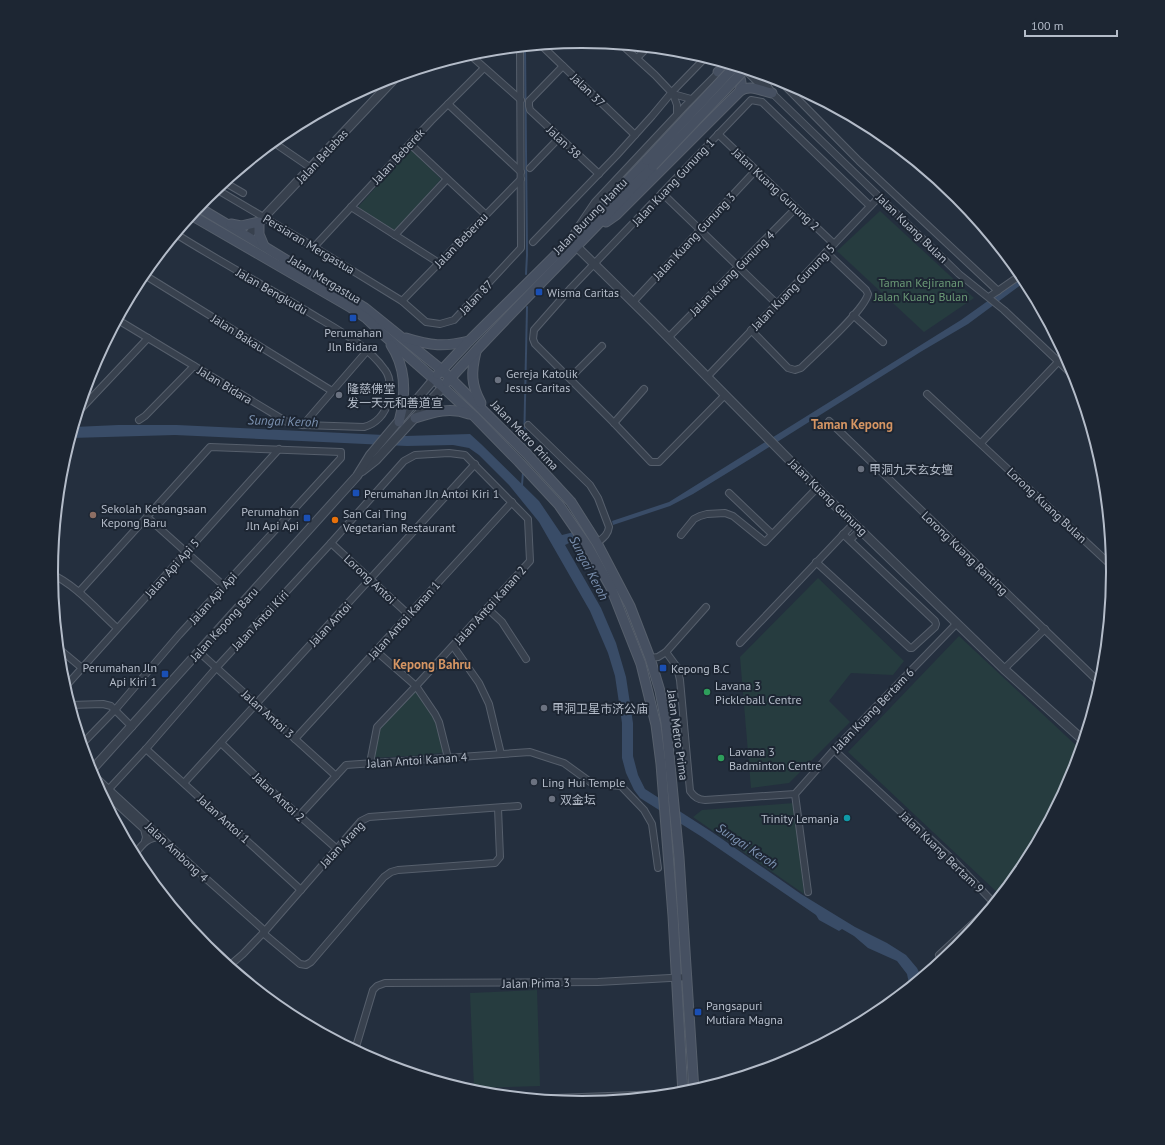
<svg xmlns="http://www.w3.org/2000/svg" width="1165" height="1145" font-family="'PT Sans','Noto Sans SC',sans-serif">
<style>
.green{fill:#263c3f}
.water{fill:#394c67}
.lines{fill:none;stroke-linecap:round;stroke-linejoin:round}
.stream{stroke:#394c67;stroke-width:2}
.minor-casing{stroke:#565f6c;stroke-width:8}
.tertiary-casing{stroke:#565f6c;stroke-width:10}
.secondary-casing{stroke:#565f6c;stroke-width:11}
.minor{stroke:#38414e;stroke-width:6}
.tertiary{stroke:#38414e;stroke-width:8}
.secondary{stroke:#465061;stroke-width:9}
.secondary-bridge-casing{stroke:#565f6c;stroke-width:11;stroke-linecap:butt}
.secondary-bridge{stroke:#465061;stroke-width:9}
.transit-dot{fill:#1a4fb4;stroke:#1d2633;stroke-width:1.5}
.worship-dot{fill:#6b7280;stroke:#1d2633;stroke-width:1.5}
.education-dot{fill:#8d6e63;stroke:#1d2633;stroke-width:1.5}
.food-dot{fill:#e8710a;stroke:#1d2633;stroke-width:1.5}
.leisure-dot{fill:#2e9e5b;stroke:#1d2633;stroke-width:1.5}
.culture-dot{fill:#0f9aa8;stroke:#1d2633;stroke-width:1.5}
.labels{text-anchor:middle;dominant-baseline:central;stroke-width:4;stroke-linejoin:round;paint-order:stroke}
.street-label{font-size:12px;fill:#b4bcc9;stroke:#1d2633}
.park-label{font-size:12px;fill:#6b9a76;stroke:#1d2633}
.poi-label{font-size:12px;fill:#b4bcc9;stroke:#1d2633;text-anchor:start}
.water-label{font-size:13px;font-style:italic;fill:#7c92b1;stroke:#1d2633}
.neighbourhood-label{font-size:13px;font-weight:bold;fill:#d59563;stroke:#1d2633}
.rim{fill:none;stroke:#b4bcc9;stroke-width:2}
</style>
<rect width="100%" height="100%" fill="#242f3e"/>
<g class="green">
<path d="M410,149L441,179L395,231L358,207Z"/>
<path d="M880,211L974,298L924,332L837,251Z"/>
<path d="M818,578L904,661L893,675L851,673L829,701L850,722L789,783L751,788L740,657Z"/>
<path d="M959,636L1081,750L1073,776L1024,868L1001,896L848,752Z"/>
<path d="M416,686L435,714L446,752L427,755L371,758L377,727Z"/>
<path d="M794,803L804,894L693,817L702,810Z"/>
<path d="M537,990L540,1086L474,1088L470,993Z"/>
</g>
<g class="water">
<path d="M1023,276L1026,281L968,324L922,351L755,456L693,494L670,506L613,525L612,521L669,502L961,320Z"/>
<path d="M118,425H177L405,436L470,434L481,444L539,501L562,535L574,532L577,539L565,545L601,608L616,643L626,677L633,723V756L638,775L645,789L712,832L801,894L855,927L887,943L906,955L917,968L922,978L910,988L907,974L897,961L868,948L854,936L842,929L839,931L819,920L816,915L702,837L640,798L634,790L626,773L622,758V723L615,676L608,653L590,611L539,522L509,485L479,455L469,448L453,445L407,446L175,435L71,438L74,427Z"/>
</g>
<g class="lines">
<g class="stream">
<path d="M525,47L527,255L526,274"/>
<path d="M524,447L527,307"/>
<path d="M522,485L523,472"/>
</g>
<defs>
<g id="minor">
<path d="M541,45L635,135"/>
<path d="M622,45L655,75L673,94L691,99"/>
<path d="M469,54L521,100"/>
<path d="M637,58L648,47"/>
<path d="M563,66L529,101V106L530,110L599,174"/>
<path d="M743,68L762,87L768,89"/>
<path d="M756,72L766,83L772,93L959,274L1004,310L1077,379"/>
<path d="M778,79L859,161L998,291"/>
<path d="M377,83L384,90"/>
<path d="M763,86L773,78"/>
<path d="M673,94L677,105V114"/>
<path d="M448,104L521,172"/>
<path d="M718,134L834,244"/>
<path d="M273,142L311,168"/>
<path d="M410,144L486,215"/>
<path d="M530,168L559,138"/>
<path d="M224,182L243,193"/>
<path d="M216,189L314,247L402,301L426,322L440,324L454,320L521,248L520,47"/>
<path d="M662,193L777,304"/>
<path d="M351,207L439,263"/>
<path d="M574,233L595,202L686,105L727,64"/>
<path d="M395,235L447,179"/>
<path d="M533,242L616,156L652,116L672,92L706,57"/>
<path d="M314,247L431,121L484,68"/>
<path d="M143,274L332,391"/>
<path d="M989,297L1022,274"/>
<path d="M402,301L521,179"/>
<path d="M633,302L756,170"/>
<path d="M853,315L883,342"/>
<path d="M118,320L287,422L303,425L364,427C376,424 385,414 388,402C390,392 392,379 385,370C368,346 340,331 315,316C269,288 222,263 176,234"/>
<path d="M751,330L788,368L795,370L801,368C815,354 864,311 868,294L866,290L826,252"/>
<path d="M668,338L796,208"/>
<path d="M707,377L879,197"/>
<path d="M570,378L602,346"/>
<path d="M927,394L1113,567"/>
<path d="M725,395L659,462H651L614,423L535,344L533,339L534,330L571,288L751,100L762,102L870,206"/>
<path d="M79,411L148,338"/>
<path d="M139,420L145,416L194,366"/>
<path d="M829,421L1101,684"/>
<path d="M614,423L644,389"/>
<path d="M303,425L367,351"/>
<path d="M528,425L590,485L598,498L609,527C608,535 603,538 597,543"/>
<path d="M981,443L1058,362"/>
<path d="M729,493L772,534"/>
<path d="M147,517L224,586"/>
<path d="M681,535L694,519L700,516L707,514L725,513L733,516L765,542L817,488"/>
<path d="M850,540L861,529"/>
<path d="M331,543L409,615"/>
<path d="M816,562L910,648H912L935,627L936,624L935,621L843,534"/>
<path d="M51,574C75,584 98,611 117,628"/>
<path d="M79,592L210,447L341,452V458L179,635L115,710L82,744"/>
<path d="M487,608L502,622L526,659"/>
<path d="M740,643L854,523"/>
<path d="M453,646L479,683L489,704L501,754"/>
<path d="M58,648L82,668"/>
<path d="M376,651L416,686L435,714L439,722L448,758"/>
<path d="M199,652L336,776"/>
<path d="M666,652L677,667L680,680L690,791C694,797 698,800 705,800L795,794L834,750L957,623"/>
<path d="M650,658L658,657L666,652L706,607"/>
<path d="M1004,669L1045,629"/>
<path d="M65,687L279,449"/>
<path d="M70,705L103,704L111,706L132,727"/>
<path d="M295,739L512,502"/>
<path d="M221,743L276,795L337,849"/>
<path d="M146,749L301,890"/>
<path d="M834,750L954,861L993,902L992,906L939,955"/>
<path d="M90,772L202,875L265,931"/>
<path d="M184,783L475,464"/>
<path d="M96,785L144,829L146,837L145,841"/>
<path d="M109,789L146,749L217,667L331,543L404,461L415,455L449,453L465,455L528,519L530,561L416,686L377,727L370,763"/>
<path d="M795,794L808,892"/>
<path d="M299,816L346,765L530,752L564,763L593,784L621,786L644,810L652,824L658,868"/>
<path d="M134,855C142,845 147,837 161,837"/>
<path d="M263,933L300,964L306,965L311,962L384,877L391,872L398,870L495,863L500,857L498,808"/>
<path d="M229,966L243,954L265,931L361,821L369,817L518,806"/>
<path d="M355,1050L373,990L377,986L385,983L598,982L688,977"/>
<path d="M528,1099L689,1093"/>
</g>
<g id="tertiary">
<path d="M248,236L264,217L397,76"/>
<path d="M577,247L651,320L817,488L1004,669L1084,741"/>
<path d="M362,471L376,460L443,387"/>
<path d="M90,772L357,476L370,455L434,379"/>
</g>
<g id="secondary">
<path d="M718,72C721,72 725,70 729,70C740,71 743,82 740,91"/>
<path d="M198,207L265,247L365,308L442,370L527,454L571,502L597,543L630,606L650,658L660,691L666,723L679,857L694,1091"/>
<path d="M191,215L350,307L366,318L385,336L434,379L474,416L519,462L559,505L588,547L611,588L641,664L656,725L661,764L673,916L683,1094"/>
<path d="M606,222L616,215L740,91C750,84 761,91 772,93"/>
<path d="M231,224L241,226L259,222V234L264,246"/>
<path d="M406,338C431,346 444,347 469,341"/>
<path d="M391,345C407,369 406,396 399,422"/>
<path d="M476,352C471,372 471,385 481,403"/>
<path d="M438,374L469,341L583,228L647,160"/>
<path d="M447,382C514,308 586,239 653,166"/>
<path d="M415,418C434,412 450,407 469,414"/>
</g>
</defs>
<use href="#minor" class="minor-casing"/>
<use href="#tertiary" class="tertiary-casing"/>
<use href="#secondary" class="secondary-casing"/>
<use href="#minor" class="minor"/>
<use href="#tertiary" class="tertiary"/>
<use href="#secondary" class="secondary"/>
<defs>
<g id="secondary-bridge">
<path d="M647,160L735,66"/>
<path d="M653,166L745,69"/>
</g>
</defs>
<use href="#secondary-bridge" class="secondary-bridge-casing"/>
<use href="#secondary-bridge" class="secondary-bridge"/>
</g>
<g class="transit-dot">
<rect x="535" y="288" width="8" height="8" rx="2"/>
<rect x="349" y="314" width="8" height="8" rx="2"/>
<rect x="352" y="489" width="8" height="8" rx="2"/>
<rect x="303" y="514" width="8" height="8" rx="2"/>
<rect x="659" y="664" width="8" height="8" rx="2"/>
<rect x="161" y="670" width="8" height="8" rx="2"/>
<rect x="694" y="1008" width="8" height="8" rx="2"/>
</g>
<g class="worship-dot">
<circle cx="498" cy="380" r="4"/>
<circle cx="339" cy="395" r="4"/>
<circle cx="861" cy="469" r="4"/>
<circle cx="544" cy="708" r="4"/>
<circle cx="534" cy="782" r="4"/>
<circle cx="552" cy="799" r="4"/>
</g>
<circle class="education-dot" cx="93" cy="515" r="4"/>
<circle class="food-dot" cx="335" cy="520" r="4"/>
<g class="leisure-dot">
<circle cx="707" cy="692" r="4"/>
<circle cx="721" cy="758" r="4"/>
</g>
<circle class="culture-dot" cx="847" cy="818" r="4"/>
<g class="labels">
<g class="street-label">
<text transform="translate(588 90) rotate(44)">Jalan 37</text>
<text transform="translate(564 142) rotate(43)">Jalan 38</text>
<text transform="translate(322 156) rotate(-47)">Jalan Belabas</text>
<text transform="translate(398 156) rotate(-47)">Jalan Beberek</text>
<text transform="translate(673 182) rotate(-47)">Jalan Kuang Gunung 1</text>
<text transform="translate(776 189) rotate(43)">Jalan Kuang Gunung 2</text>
<text transform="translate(590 216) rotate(-46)">Jalan Burung Hantu</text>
<text transform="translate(912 228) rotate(44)">Jalan Kuang Bulan</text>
<text transform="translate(694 236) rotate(-47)">Jalan Kuang Gunung 3</text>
<text transform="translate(461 240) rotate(-46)">Jalan Beberau</text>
<text transform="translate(309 244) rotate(31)">Persiaran Mergastua</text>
<text transform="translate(732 273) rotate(-45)">Jalan Kuang Gunung 4</text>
<text transform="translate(325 279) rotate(31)">Jalan Mergastua</text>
<text transform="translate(793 287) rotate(-46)">Jalan Kuang Gunung 5</text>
<text transform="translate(272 291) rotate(30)">Jalan Bengkudu</text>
<text transform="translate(476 297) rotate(-46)">Jalan 87</text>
<text transform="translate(238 333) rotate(32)">Jalan Bakau</text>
<text transform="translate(225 385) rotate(31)">Jalan Bidara</text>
<text transform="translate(525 435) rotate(46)">Jalan Metro Prima</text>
<text transform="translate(828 497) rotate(44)">Jalan Kuang Gunung</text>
<text transform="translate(1047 505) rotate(43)">Lorong Kuang Bulan</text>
<text transform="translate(965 553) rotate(44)">Lorong Kuang Ranting</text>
<text transform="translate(172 568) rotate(-48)">Jalan Api Api 5</text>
<text transform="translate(370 579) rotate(43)">Lorong Antoi</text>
<text transform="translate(213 598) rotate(-48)">Jalan Api Api</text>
<text transform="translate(490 605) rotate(-48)">Jalan Antoi Kanan 2</text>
<text transform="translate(260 620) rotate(-47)">Jalan Antoi Kiri</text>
<text transform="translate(404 620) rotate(-48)">Jalan Antoi Kanan 1</text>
<text transform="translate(224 624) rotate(-48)">Jalan Kepong Baru</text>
<text transform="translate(330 624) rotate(-47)">Jalan Antoi</text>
<text transform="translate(873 710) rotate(-46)">Jalan Kuang Bertam 6</text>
<text transform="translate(268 714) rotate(42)">Jalan Antoi 3</text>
<text transform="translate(678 735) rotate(82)">Jalan Metro Prima</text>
<text transform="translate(417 760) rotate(-4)">Jalan Antoi Kanan 4</text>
<text transform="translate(279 797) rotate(43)">Jalan Antoi 2</text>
<text transform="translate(224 819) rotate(42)">Jalan Antoi 1</text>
<text transform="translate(342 844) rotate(-47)">Jalan Arang</text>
<text transform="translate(177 852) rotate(43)">Jalan Ambong 4</text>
<text transform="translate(942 852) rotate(44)">Jalan Kuang Bertam 9</text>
<text transform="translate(536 983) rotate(-1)">Jalan Prima 3</text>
</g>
<g class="park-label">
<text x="921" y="282">Taman Kejiranan<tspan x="921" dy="14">Jalan Kuang Bulan</tspan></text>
</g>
<g class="poi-label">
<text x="547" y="292">Wisma Caritas</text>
<text x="353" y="332" text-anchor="middle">Perumahan<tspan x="353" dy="14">Jln Bidara</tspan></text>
<text x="506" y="373">Gereja Katolik<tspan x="506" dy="14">Jesus Caritas</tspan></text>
<text x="347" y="388">隆慈佛堂<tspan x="347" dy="14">发一天元和善道宣</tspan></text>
<text x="869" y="469">甲洞九天玄女壇</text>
<text x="364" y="493">Perumahan Jln Antoi Kiri 1</text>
<text x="101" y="508">Sekolah Kebangsaan<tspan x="101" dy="14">Kepong Baru</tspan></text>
<text x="299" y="511" text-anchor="end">Perumahan<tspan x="299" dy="14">Jln Api Api</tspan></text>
<text x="343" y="513">San Cai Ting<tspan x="343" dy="14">Vegetarian Restaurant</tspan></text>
<text x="157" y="667" text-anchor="end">Perumahan Jln<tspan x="157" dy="14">Api Kiri 1</tspan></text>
<text x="671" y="668">Kepong B.C</text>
<text x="715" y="685">Lavana 3<tspan x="715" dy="14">Pickleball Centre</tspan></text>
<text x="552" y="708">甲洞卫星市济公庙</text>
<text x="729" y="751">Lavana 3<tspan x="729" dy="14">Badminton Centre</tspan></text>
<text x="542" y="782">Ling Hui Temple</text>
<text x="560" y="799">双金坛</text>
<text x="839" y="818" text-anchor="end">Trinity Lemanja</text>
<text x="706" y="1005">Pangsapuri<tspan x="706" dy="14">Mutiara Magna</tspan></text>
</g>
<g class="water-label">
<text transform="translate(283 421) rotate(2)">Sungai Keroh</text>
<text transform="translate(589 568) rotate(63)">Sungai Keroh</text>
<text transform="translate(747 846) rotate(34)">Sungai Keroh</text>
</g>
<g class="neighbourhood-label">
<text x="852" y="424">Taman Kepong</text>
<text x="432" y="664">Kepong Bahru</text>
</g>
</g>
<path d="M0 0H1165V1145H0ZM58 572a524 524 0 1 1 1048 0a524 524 0 1 1-1048 0Z" fill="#1d2633" fill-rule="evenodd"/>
<path class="rim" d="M58 572a524 524 0 1 1 1048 0a524 524 0 1 1-1048 0Z"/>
<path d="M1025 30v6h92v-6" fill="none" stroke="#b4bcc9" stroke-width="2"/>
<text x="1031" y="30" font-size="12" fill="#b4bcc9" stroke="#1d2633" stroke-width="3" paint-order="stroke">100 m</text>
</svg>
